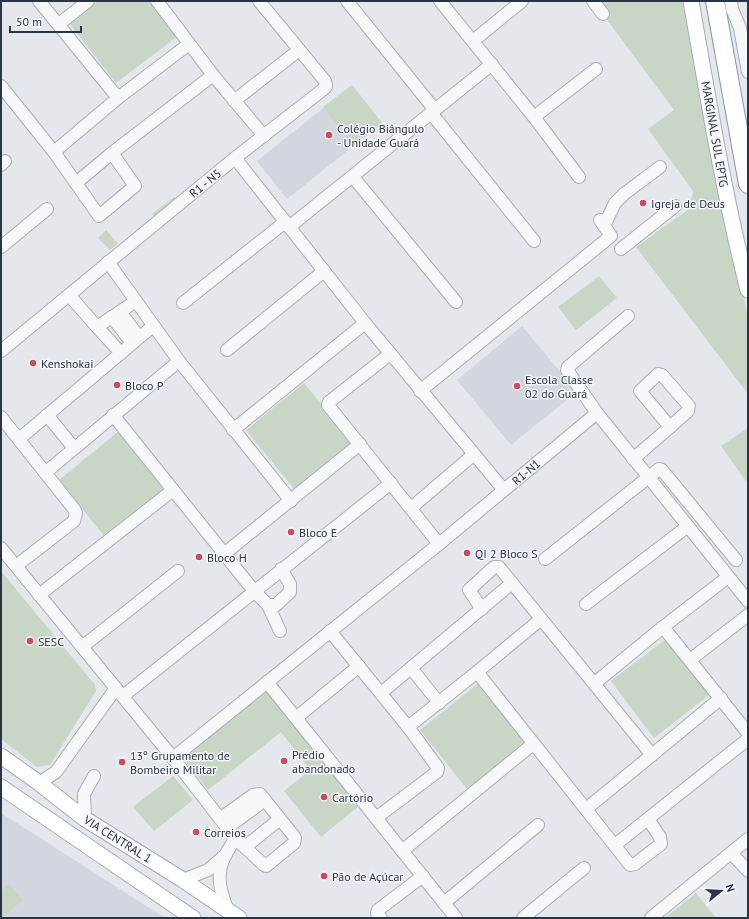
<svg xmlns="http://www.w3.org/2000/svg" width="749" height="919" font-family="'PT Sans',sans-serif">
<style>
.built{fill:#d2d6de}
.green{fill:#c9d6c5}
.lines{fill:none;stroke-linecap:round;stroke-linejoin:round}
.minor-casing{stroke:#a9aeb7;stroke-width:14}
.major-casing{stroke:#a3abb8;stroke-width:17}
.highway-casing{stroke:#8b94a3;stroke-width:20}
.minor{stroke:#f7f8fa;stroke-width:12}
.major{stroke:#fff;stroke-width:15}
.highway{stroke:#fff;stroke-width:18}
.poi-dot{fill:#d1495b;stroke:#f4f6f9;stroke-width:1.5}
.labels{text-anchor:middle;dominant-baseline:central;stroke-width:3;stroke-linejoin:round;paint-order:stroke}
.poi-label{font-size:12px;fill:#2b3445;stroke:#f4f6f9;text-anchor:start}
.street-label{font-size:12px;fill:#2b3445;stroke:#f4f6f9}
</style>
<rect width="100%" height="100%" fill="#e4e7ec"/>
<g class="built">
<path d="M352,85L382,123L287,199L257,161Z"/>
<path d="M522,326L577,392L511,445L457,380Z"/>
<path d="M1,813L165,918H1Z"/>
</g>
<g class="green">
<path d="M98,1H153L179,35L116,83L70,24Z"/>
<path d="M593,1H682L717,180L748,317V394L636,247L689,209L693,191L648,129L674,110Z"/>
<path d="M352,85L382,123L354,146L323,107Z"/>
<path d="M174,197L177,200L155,218L152,214Z"/>
<path d="M106,230L118,244L110,250L98,238Z"/>
<path d="M599,276L617,298L576,330L558,307Z"/>
<path d="M304,383L353,443L295,490L246,430Z"/>
<path d="M748,428V484L721,446Z"/>
<path d="M119,431L166,488L105,537L59,480Z"/>
<path d="M1,571L95,685L96,691L50,765L37,767L1,739Z"/>
<path d="M666,639L709,695L654,738L611,681Z"/>
<path d="M480,682L527,742L467,789L420,730Z"/>
<path d="M267,687L360,805L321,837L284,791L310,770L281,732L208,790L181,756Z"/>
<path d="M173,776L193,800L154,831L133,807Z"/>
<path d="M9,884L23,900L1,918V891Z"/>
<path d="M696,893L716,918H665Z"/>
</g>
<g class="lines">
<defs>
<g id="minor">
<path d="M39,1L118,98L54,152"/>
<path d="M157,1L213,75L264,136"/>
<path d="M347,1L435,110"/>
<path d="M440,1L534,117L596,69"/>
<path d="M593,1L603,14"/>
<path d="M731,1L732,9L740,28L748,72"/>
<path d="M59,24L88,1"/>
<path d="M473,41L522,1"/>
<path d="M1,86L54,152L99,216L135,186L112,153"/>
<path d="M118,98L189,44"/>
<path d="M234,101L299,50"/>
<path d="M431,113L534,241"/>
<path d="M534,117L579,177"/>
<path d="M235,158L365,323L504,490"/>
<path d="M1,165L5,161"/>
<path d="M353,177L456,302"/>
<path d="M76,183L112,153L213,75"/>
<path d="M604,226L615,203L624,194L660,167"/>
<path d="M289,227L492,64"/>
<path d="M1,247L47,209"/>
<path d="M621,249L675,206"/>
<path d="M108,262L179,361L291,501"/>
<path d="M69,295L97,327"/>
<path d="M183,303L285,222"/>
<path d="M120,312L139,337"/>
<path d="M112,317L132,343"/>
<path d="M227,350L324,271"/>
<path d="M1,351L235,158L325,88L326,86L325,81L259,1"/>
<path d="M121,353L97,327L136,301"/>
<path d="M390,354L329,402L328,405L439,544"/>
<path d="M658,374L662,375L689,406L688,411L670,427L640,391Z"/>
<path d="M420,391L611,236L600,220"/>
<path d="M597,413L567,370L568,367L628,316"/>
<path d="M47,415L74,448"/>
<path d="M113,415L254,591L268,605H276L290,592V584L281,569"/>
<path d="M1,417L74,509L76,513L74,521L16,566"/>
<path d="M233,430L365,323"/>
<path d="M19,439L153,326"/>
<path d="M633,459L670,427"/>
<path d="M45,473L179,361"/>
<path d="M411,508L473,455"/>
<path d="M1,548L173,758L235,838L264,865L266,866L294,843L295,838L293,835L260,794L253,795L221,818"/>
<path d="M224,554L360,444"/>
<path d="M545,559L659,469L662,470L736,560"/>
<path d="M39,595L173,490"/>
<path d="M586,604L688,526"/>
<path d="M268,605L280,631"/>
<path d="M482,609L469,590L494,567H499L652,755"/>
<path d="M663,627L748,733"/>
<path d="M330,631L408,727L438,768L437,772L376,818"/>
<path d="M82,647L178,571"/>
<path d="M690,660L748,615"/>
<path d="M411,668L439,703"/>
<path d="M477,672L630,865L635,864L661,844L660,837L648,819"/>
<path d="M267,682L456,918"/>
<path d="M595,683L663,627L728,577"/>
<path d="M381,693L512,583"/>
<path d="M123,696L391,483"/>
<path d="M296,718L359,666"/>
<path d="M408,727L477,672L541,619"/>
<path d="M173,758L439,544L597,413L748,601"/>
<path d="M39,783L56,772L116,688"/>
<path d="M586,809L652,755L721,698"/>
<path d="M85,819L84,794L94,776"/>
<path d="M228,827L265,800"/>
<path d="M615,845L748,739"/>
<path d="M245,847L280,819"/>
<path d="M402,851L533,744"/>
<path d="M731,853L748,871"/>
<path d="M183,880L208,870L223,857"/>
<path d="M444,903L538,825"/>
<path d="M228,911C220,891 215,873 226,854C229,848 233,843 235,838"/>
<path d="M381,918L377,913L378,910L423,876"/>
<path d="M523,918L584,868"/>
<path d="M651,918L748,839"/>
</g>
<g id="major">
<path d="M691,1C708,98 724,195 748,290"/>
<path d="M1,756L39,783L85,819L183,880L239,918"/>
<path d="M1,787L193,918"/>
</g>
<path id="highway" d="M715,1L748,184"/>
</defs>
<use href="#minor" class="minor-casing"/>
<use href="#major" class="major-casing"/>
<use href="#highway" class="highway-casing"/>
<use href="#minor" class="minor"/>
<use href="#major" class="major"/>
<use href="#highway" class="highway"/>
</g>
<g class="poi-dot">
<circle cx="329" cy="135" r="4"/>
<circle cx="643" cy="203" r="4"/>
<circle cx="33" cy="363" r="4"/>
<circle cx="117" cy="385" r="4"/>
<circle cx="517" cy="386" r="4"/>
<circle cx="291" cy="532" r="4"/>
<circle cx="467" cy="553" r="4"/>
<circle cx="199" cy="557" r="4"/>
<circle cx="30" cy="641" r="4"/>
<circle cx="284" cy="761" r="4"/>
<circle cx="122" cy="762" r="4"/>
<circle cx="324" cy="797" r="4"/>
<circle cx="196" cy="832" r="4"/>
<circle cx="324" cy="876" r="4"/>
</g>
<g class="labels">
<g class="poi-label">
<text x="337" y="128">Colégio Biângulo<tspan x="337" dy="14">- Unidade Guará</tspan></text>
<text x="651" y="203">Igreja de Deus</text>
<text x="41" y="363">Kenshokai</text>
<text x="525" y="379">Escola Classe<tspan x="525" dy="14">02 do Guará</tspan></text>
<text x="125" y="385">Bloco P</text>
<text x="299" y="532">Bloco E</text>
<text x="475" y="553">QI 2 Bloco S</text>
<text x="207" y="557">Bloco H</text>
<text x="38" y="641">SESC</text>
<text x="292" y="754">Prédio<tspan x="292" dy="14">abandonado</tspan></text>
<text x="130" y="755">13º Grupamento de<tspan x="130" dy="14">Bombeiro Militar</tspan></text>
<text x="332" y="797">Cartório</text>
<text x="204" y="832">Correios</text>
<text x="332" y="876">Pão de Açúcar</text>
</g>
<g class="street-label">
<text transform="translate(715 134) rotate(80)">MARGINAL SUL EPTG</text>
<text transform="translate(205 183) rotate(-39)">R1 - N5</text>
<text transform="translate(526 472) rotate(-40)">R1-N1</text>
<text transform="translate(118 839) rotate(32)">VIA CENTRAL 1</text>
</g>
</g>
<rect width="749" height="919" fill="none" stroke="#2b3445" stroke-width="4"/>
<g transform="translate(721 891) rotate(72)" stroke="#f4f6f9" stroke-width="3" paint-order="stroke">
<path d="M0-3L7 15L0 10L-7 15Z" fill="#2b3445"/>
<text y="-6" font-size="11" font-weight="bold" text-anchor="middle" fill="#2b3445">N</text>
</g>
<path d="M10 26v6h71v-6" fill="none" stroke="#2b3445" stroke-width="2"/>
<text x="16" y="26" font-size="12" fill="#2b3445" stroke="#f4f6f9" stroke-width="3" paint-order="stroke">50 m</text>
</svg>
